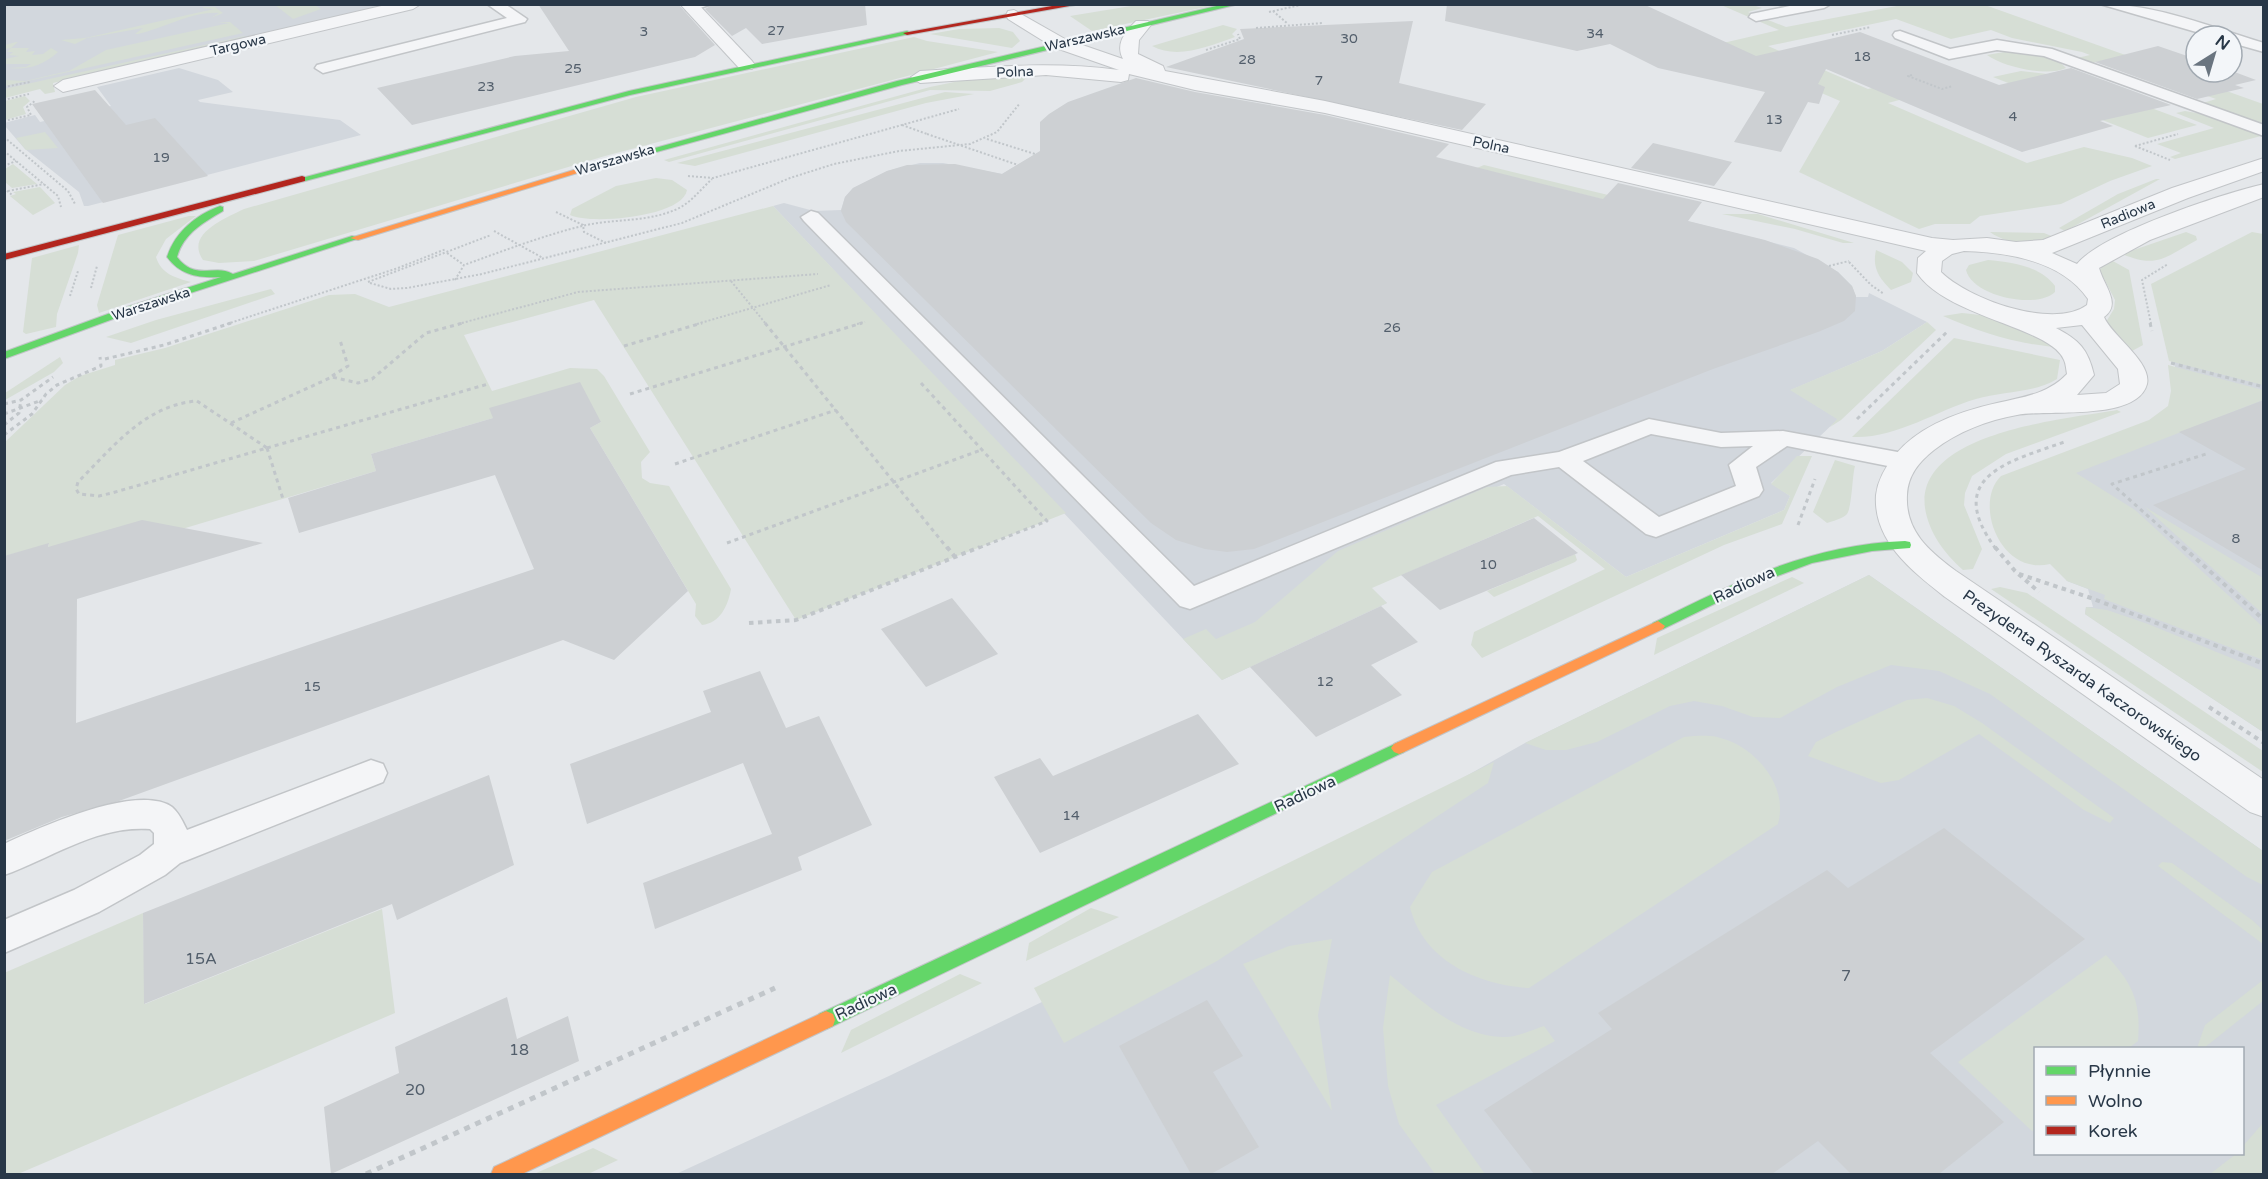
<svg xmlns="http://www.w3.org/2000/svg" width="2268" height="1179" font-family="'Varela Round',sans-serif">
<style>
.built{fill:#d2d7dd;fill-rule:evenodd}
.green{fill:#d6ded5}
.building{fill:#cdd0d3}
.lines{fill:none;stroke-linecap:round;stroke-linejoin:round}
.lane-casing{stroke:#c2c5c8;stroke-width:3}
.street-casing{stroke:#c2c5c8;stroke-width:2}
.fast-casing{stroke:#c2c5c8;stroke-width:2}
.slow-casing{stroke:#c2c5c8;stroke-width:2}
.jam-casing{stroke:#c2c5c8;stroke-width:2}
.path-far3{stroke:#c1c6ca;stroke-width:2;stroke-dasharray:2 2;stroke-linecap:butt}
.path-far2{stroke:#c1c6ca;stroke-width:3;stroke-dasharray:4 4;stroke-linecap:butt}
.path-far1{stroke:#c1c6ca;stroke-width:4;stroke-dasharray:4.5 4.5;stroke-linecap:butt}
.path{stroke:#c1c6ca;stroke-width:5;stroke-dasharray:6 6;stroke-linecap:butt}
.lane{fill:#f4f5f7;fill-rule:evenodd}
.street{fill:#f4f5f7;fill-rule:evenodd}
.fast{fill:#63d668;fill-rule:evenodd}
.slow{fill:#ff974d;fill-rule:evenodd}
.jam{fill:#b3261e;fill-rule:evenodd}
.path-bridge{stroke:#c1c6ca;stroke-width:2;stroke-dasharray:2 2;stroke-linecap:butt}
.labels{text-anchor:middle;dominant-baseline:central;stroke-width:4.5;stroke-linejoin:round;paint-order:stroke}
.number-label{font-size:14px;fill:#525e6b}
.far-street-label{font-size:14px;fill:#283747;stroke:#f3f6f9}
.street-label{font-size:16px;fill:#283747;stroke:#f3f6f9}
.near-number-label{font-size:16px;fill:#525e6b}
</style>
<rect width="100%" height="100%" fill="#e4e7ea"/>
<g class="built">
<path d="M5,4L407,5L5,92Z"/>
<path d="M179,68L218,80L233,92L198,100L200,102L340,120L361,135L88,206H84L79,192L25,149L5,126L4,123L35,115L40,122L111,106L97,87Z"/>
<path d="M1053,144L1477,168L1794,248L1838,272L1852,286L1856,297H1868L1869,293L1927,322L1882,351L1791,390L1838,419L1771,483L1790,496L1784,510L1626,577L1504,484L1337,555L1387,603L1222,680L773,206L784,203L814,211L841,210L845,197L853,188L887,171L920,163H943L1002,174Z"/>
<path d="M2263,241V732L2085,614L2086,607H2093L2088,589L2067,581L2004,482L2164,420L2180,390L2161,301Z"/>
<path d="M1869,575L2263,851V1174H676L889,1076L1195,928L1525,743ZM2036,1048H2242V1154H2036Z"/>
</g>
<g class="green">
<path d="M275,5H315L321,9L293,19Z"/>
<path d="M1137,5H1215L1092,31L1070,16Z"/>
<path d="M1721,5H1753L1762,8L1748,12L1786,27L1902,5H1985L2263,104V125L2203,103L2216,99L2105,60L2092,63L2077,58L2090,55L2082,52L2012,38L1991,30L1951,39L1896,19L1768,46L1868,89L1909,79L1933,91L1888,103L2027,163L2084,147L2132,158L2152,166L2110,181L2061,204L1980,216L1970,224H1935L1919,229L1799,172L1840,101L1733,55L1723,43L1779,30Z"/>
<path d="M204,7H215L223,13L211,18L219,13C192,11 165,28 138,34H135L143,28L87,38L75,44L61,40L85,38L214,9L202,8Z"/>
<path d="M217,22H230L243,33L5,86V80L26,81L55,74L69,71L106,50L229,23Z"/>
<path d="M1223,25L1237,29L1232,34L1235,37C1209,46 1178,60 1152,46Z"/>
<path d="M999,28L1013,32L1020,41L1012,48L930,34L959,29Z"/>
<path d="M245,36V38L53,83L55,92L45,94L40,89L5,98L4,89Z"/>
<path d="M914,37L927,41L998,52L605,156L254,261L219,263L203,260C185,234 224,219 244,209L636,97Z"/>
<path d="M16,42H18L11,48H29L26,52L35,51L32,55L43,54L51,48L58,52C44,65 28,70 9,68L26,67L31,64H5V59L19,56L9,55L13,52H7L11,48L5,49V45Z"/>
<path d="M2004,52C2022,54 2055,54 2066,68C2048,77 2003,67 1987,55Z"/>
<path d="M2021,71L2065,76L2197,125L2148,138L1993,77Z"/>
<path d="M1028,76L1022,82L990,91L930,90L669,162L664,160L930,87L964,80Z"/>
<path d="M945,92L974,94L926,103L695,166L677,163Z"/>
<path d="M25,96L30,101L23,107L26,114L5,120V101Z"/>
<path d="M2185,111L2208,115L2261,136L2175,159L2170,157L2181,153L2157,144L2214,128L2176,113Z"/>
<path d="M45,132L58,148L26,150L16,138Z"/>
<path d="M13,164L37,184L12,188L5,182V169Z"/>
<path d="M1484,165L1658,207L1662,214L1477,168Z"/>
<path d="M656,178L672,180L687,190C683,217 590,225 570,215L572,209L616,186Z"/>
<path d="M2156,179H2160L2071,228L2072,229L2067,232L2059,228L2118,194Z"/>
<path d="M40,187L55,203L33,215L10,196L16,194L13,192Z"/>
<path d="M773,206L1066,513L796,620L594,300L464,335L492,391L570,368L597,369L604,376L650,452L641,462L642,478L650,483L669,486L731,589C728,606 720,623 702,625L695,616L696,604L590,428L601,422L493,418L371,454L376,471L162,535L48,547L49,544L5,556L4,443L65,385L80,376L115,365V360L165,348L329,295L355,294L389,307Z"/>
<path d="M1722,214H1758L1854,243H1843L1795,229Z"/>
<path d="M189,216H196L166,239L156,257C161,274 176,278 191,282L99,313L97,305L118,235Z"/>
<path d="M1990,232L2044,233L2054,237C2036,246 2005,244 1990,232Z"/>
<path d="M2186,232L2196,236L2197,240C2165,257 2158,269 2122,254Z"/>
<path d="M2252,232L2263,234V385L2169,361L2151,284Z"/>
<path d="M79,245L78,253L57,314L56,327L26,334L23,332L32,258Z"/>
<path d="M1876,250L1902,262L1913,273L1911,282L1891,290C1879,278 1872,268 1876,250Z"/>
<path d="M1988,260C2012,262 2040,266 2055,286V292C2036,310 1972,296 1966,270L1969,265Z"/>
<path d="M2111,260L2129,270L2143,345L2132,351L2110,332L2106,322L2114,309L2115,300L2100,271L2101,266Z"/>
<path d="M271,289L275,294L131,343L106,337L156,320Z"/>
<path d="M1962,313C1996,315 2025,328 2053,347C2014,343 1979,332 1943,316Z"/>
<path d="M1927,322L1936,330L1841,420L1830,427L1837,419L1790,390L1882,351Z"/>
<path d="M1954,338L2060,360L2057,379C2035,393 2002,391 1976,399C1935,411 1896,439 1852,437Z"/>
<path d="M60,357L63,363L54,372L5,400V393Z"/>
<path d="M2168,365L2263,390V400L2076,473L2135,510L2263,627V660L2104,599L2105,595L2067,581L2050,564C2000,576 1973,503 2001,476L2149,420L2168,406L2171,391Z"/>
<path d="M2117,410L2121,412L2006,454L1972,476L1965,493L1964,505L1982,549L1973,569L1963,570C1944,553 1929,533 1925,508C1915,432 2066,419 2117,410Z"/>
<path d="M1797,456H1812L1782,524L1724,545L1482,658L1471,645L1474,632L1605,569L1538,516L1372,588L1387,603L1222,680L1183,639L1206,629L1216,639L1255,622L1338,551L1487,487L1507,486L1626,577L1784,510L1790,496L1771,484Z"/>
<path d="M1835,460L1855,466C1852,476 1852,511 1846,515C1841,519 1833,521 1827,523L1813,512Z"/>
<path d="M2145,507L2263,578V614Z"/>
<path d="M1575,554L1577,560L1575,562L1494,597L1487,591Z"/>
<path d="M1869,575L2263,851V885L2247,877L1990,694L1939,671L1891,665L1837,687L1780,718L1753,717L1722,706L1694,701L1670,706L1597,742L1566,750H1546L1525,743Z"/>
<path d="M1792,577L1804,583L1654,655L1657,638Z"/>
<path d="M2000,587L2027,593L2263,751V772L1991,589Z"/>
<path d="M2086,607L2107,610L2148,624L2263,671V732L2098,623L2085,614Z"/>
<path d="M1927,698L1954,706L1982,723L2114,818L2110,823L2084,810L1979,734L1899,780L1881,783L1808,756L1816,742L1836,732L1907,700Z"/>
<path d="M1684,737C1695,736 1707,735 1717,737C1754,745 1789,785 1778,824L1529,988C1478,985 1423,961 1410,907L1432,872Z"/>
<path d="M1494,762L1488,783L1217,961L1064,1043L1034,988Z"/>
<path d="M2162,862L2172,863L2252,920L2263,930V944L2158,866Z"/>
<path d="M1091,908L1119,917L1026,961L1029,943Z"/>
<path d="M382,909L395,1013L18,1174H5L4,973L143,913L145,1004Z"/>
<path d="M1332,939L1318,1015L1332,1111L1243,964L1289,946Z"/>
<path d="M2106,955C2133,984 2141,1001 2138,1041L2129,1048H2036V1129L2032,1131L1958,1062Z"/>
<path d="M960,974L982,983L841,1053L851,1030Z"/>
<path d="M1390,975C1422,1001 1458,1036 1503,1037C1515,1038 1532,1030 1544,1026L1555,1041L1436,1105L1485,1174H1435L1399,1124L1388,1086L1383,1028Z"/>
<path d="M2263,980V1001L2204,1048H2197L2205,1025Z"/>
<path d="M2263,1123V1174H2210L2236,1154H2242L2243,1146Z"/>
<path d="M593,1148L618,1160L588,1174H534Z"/>
</g>
<g class="building">
<path d="M538,4H678L715,45L695,57L412,125L377,88L515,56L569,51Z"/>
<path d="M714,4H865L867,25L762,44L746,28L732,36L705,9Z"/>
<path d="M1447,4H1643L1756,56L1860,32L1999,85L2071,68L2171,105L2100,121L2113,126L2022,152L1826,69L1818,84L1825,87L1819,104L1808,102L1781,152L1734,142L1765,92L1658,68L1610,44L1577,51L1445,21Z"/>
<path d="M1413,21L1399,83L1486,104L1462,130L1166,67L1244,39L1240,29Z"/>
<path d="M2158,46L2196,59V72L2232,71L2256,80L2235,85L2244,88L2197,99L2095,62Z"/>
<path d="M1136,78L1195,92L1325,115L1449,144L1436,157L1603,199L1618,183L1702,202L1688,221L1765,240L1818,259L1838,272L1852,286L1856,296L1855,311L1844,321L1818,332L1713,369L1254,549L1227,552L1205,549L1176,540L1151,523L846,222L841,211L845,197L853,188L887,171L907,165L955,164L1002,174L1040,151V122L1049,114L1068,102Z"/>
<path d="M95,90L126,125L155,118L208,176L103,203L32,104Z"/>
<path d="M1653,143L1695,153L1732,162L1714,186L1631,168Z"/>
<path d="M580,382L601,422L590,428L688,591L614,660L563,640L119,801L62,817L4,841V556L49,543L48,547L142,520L263,543L77,599L76,723L534,569L495,475L299,533L288,498L376,471L371,454L493,418L489,408Z"/>
<path d="M2264,400V571L2153,505L2246,469L2179,432Z"/>
<path d="M1534,518L1578,553L1440,610L1401,575Z"/>
<path d="M952,598L998,654L926,687L881,629Z"/>
<path d="M1381,606L1418,642L1371,665L1402,695L1316,737L1250,667Z"/>
<path d="M760,671L786,728L819,716L872,825L798,857L802,870L655,929L643,883L772,834L743,763L587,824L570,764L711,712L703,691Z"/>
<path d="M1198,714L1239,764L1040,853L994,777L1040,758L1053,776Z"/>
<path d="M489,775L514,865L397,920L392,904L144,1004L143,913Z"/>
<path d="M1944,828L2085,939L1930,1053L2004,1122L1939,1174H1851L1818,1141L1772,1174H1534L1484,1110L1612,1029L1598,1013L1827,870L1848,888Z"/>
<path d="M507,997L517,1039L568,1016L579,1061L331,1174L324,1107L399,1073L395,1047Z"/>
<path d="M1207,1000L1243,1056L1213,1072L1259,1147L1211,1174H1191L1119,1046Z"/>
</g>
<g class="lines">
<defs>
<g id="lane">
<path d="M487,4H505L527,19L525,22L323,73L315,68L317,65L507,18Z"/>
<path d="M686,4H712L691,11L686,10Z"/>
<path d="M1799,4H1831L1824,8L1756,21L1749,17L1751,14Z"/>
<path d="M2100,4C2156,4 2211,27 2264,43V52L2232,43V36H2210Z"/>
<path d="M1900,31L1950,49L1997,40L2052,49L2264,125V136L2044,56L1997,50L1949,59L1895,38L1893,35L1895,32Z"/>
<path d="M811,211L818,213L1194,586L1496,462L1559,452L1649,419L1721,433L1783,431L1903,453L1912,456L1916,461L1912,466L1903,469L1787,446L1756,467L1763,490L1759,496L1656,537L1646,534L1559,467L1511,475L1190,609L1180,606L804,221L801,217ZM1651,434L1721,447L1753,446L1729,465L1736,486L1659,517L1583,461Z"/>
<path d="M371,760L383,764L387,773L383,782L180,863L165,875L99,912L4,953V920L74,890L140,855L154,844V833L150,829C97,825 52,858 4,875V844C39,828 137,783 172,807C179,813 183,822 187,830Z"/>
</g>
<g id="street">
<path d="M390,4H421L413,9L63,92L54,86L63,80Z"/>
<path d="M680,4H698L752,61L755,65L752,69H740Z"/>
<path d="M1014,10L1065,39L1123,59C1115,44 1125,32 1136,21H1148L1151,25L1139,40L1138,54L1163,66L1165,71L1325,101L1932,238L1953,240L1987,238L2016,242L2043,240L2172,188L2264,158V171L2188,198L2052,253L2077,264C2102,233 2222,194 2264,184V197L2150,240L2099,268C2104,286 2122,304 2104,317C2112,336 2152,362 2147,384C2137,422 2047,409 2017,415C1988,420 1957,432 1934,450C1919,462 1908,475 1907,495C1905,531 1929,551 1956,571L2264,780V817L2250,812L1945,597C1912,571 1873,541 1876,495C1878,479 1886,466 1896,454C1920,425 1961,411 1997,403C2023,397 2048,394 2067,374C2066,369 2066,364 2064,360C2051,327 1948,318 1917,273L1918,258L1926,251L1325,113L1195,90L1129,74L1128,80L1121,82L1046,75L920,83L911,77L920,71C987,67 1053,61 1119,70L1053,47L1008,19L1006,15L1008,11ZM1964,251C2007,252 2062,261 2088,299L2087,305C2053,330 1968,299 1941,272L1942,261L1952,254ZM2082,325L2118,369L2120,384L2106,393L2077,395L2094,375C2088,349 2079,340 2056,328Z"/>
</g>
<g id="fast">
<path d="M1225,4H1239L902,85L616,163L612,160L897,81Z"/>
<path d="M907,31L911,33L909,34L630,95L305,181L298,179L629,91Z"/>
<path d="M220,206L223,207V211C203,223 184,233 177,257C196,282 215,263 233,274L352,236L360,238L135,311L4,359V352L127,307L221,277C199,278 181,276 167,257C175,232 196,215 220,206Z"/>
<path d="M1905,541L1910,542L1911,545L1910,548L1872,551L1812,563L1751,586L1663,629H1653L1651,626L1653,623C1738,581 1809,545 1905,541Z"/>
<path d="M1399,742L1404,744L1407,748L1404,752L833,1026L826,1029L819,1026L817,1020L819,1014Z"/>
</g>
<g id="slow">
<path d="M613,158L620,160L358,240L350,238Z"/>
<path d="M1658,621L1665,626L1663,629L1404,752L1399,754L1394,752L1391,748L1394,744Z"/>
<path d="M826,1011L833,1014L835,1020L833,1026L522,1174H491L494,1167Z"/>
</g>
<g id="jam">
<path d="M1063,4H1081L907,35L903,33Z"/>
<path d="M302,176L305,177V181L4,260V254Z"/>
</g>
</defs>
<use href="#lane" class="lane-casing"/>
<use href="#street" class="street-casing"/>
<use href="#fast" class="fast-casing"/>
<use href="#slow" class="slow-casing"/>
<use href="#jam" class="jam-casing"/>
<g class="path-far3">
<path d="M1273,11L1288,24"/>
<path d="M1269,12L1305,4"/>
<path d="M1256,28L1323,23"/>
<path d="M1832,35L1871,27"/>
<path d="M1206,50L1240,39L1238,34"/>
<path d="M1912,75L1908,76L1942,89L1953,86"/>
<path d="M4,87L30,82"/>
<path d="M4,100L29,94"/>
<path d="M4,121L31,115L27,107L36,100"/>
<path d="M902,125L927,134"/>
<path d="M4,137L68,191L75,204"/>
<path d="M987,139L1035,154"/>
<path d="M2135,146L2178,134"/>
<path d="M2135,146L2170,160"/>
<path d="M4,151L58,196L61,207"/>
<path d="M4,166L16,161"/>
<path d="M688,176L713,178L959,109"/>
<path d="M4,188L12,195"/>
<path d="M8,191L44,184"/>
<path d="M556,212L583,225L584,232L606,243"/>
<path d="M494,231L543,258"/>
<path d="M447,253L464,265"/>
<path d="M1849,262L1871,285L1884,294"/>
<path d="M1829,266L1849,261"/>
<path d="M455,280L464,265C503,251 542,236 582,226C615,218 651,223 681,207C693,200 702,188 712,179"/>
<path d="M731,281L766,324"/>
<path d="M368,282L491,235"/>
<path d="M370,283L391,289L407,288L482,274L682,223L790,178L834,164L899,151L970,144L997,132L1020,103"/>
<path d="M91,288L97,266"/>
<path d="M70,296L78,271"/>
<path d="M227,324L398,268L446,249"/>
<path d="M458,324L578,292L818,274"/>
<path d="M697,324L831,285"/>
<path d="M857,324L865,322"/>
<path d="M2151,324L2142,280L2168,264"/>
</g>
<g class="path-far2">
<path d="M765,323L948,549"/>
<path d="M2150,323L2152,331"/>
<path d="M624,346L702,323"/>
<path d="M105,359L164,345L231,323"/>
<path d="M2171,363L2264,387"/>
<path d="M332,376L348,366L340,340"/>
<path d="M921,383L1047,521L976,549"/>
<path d="M630,394L862,323"/>
<path d="M197,401L267,448L112,493L99,496L79,494L76,489L78,482C113,447 145,405 197,401Z"/>
<path d="M4,404L21,400L53,377"/>
<path d="M4,414L42,400"/>
<path d="M1857,419L1949,330"/>
<path d="M231,423L332,377L358,383L372,379L426,333L463,323"/>
<path d="M4,425L19,413L21,400"/>
<path d="M4,435L32,414L46,394L57,385L101,366L100,357"/>
<path d="M267,448L283,499"/>
<path d="M267,448L488,384"/>
<path d="M675,464L836,410"/>
<path d="M1798,525L1815,479"/>
<path d="M727,543L981,450"/>
<path d="M1996,549C1941,475 2012,461 2067,441"/>
<path d="M2185,549L2112,484L2206,454"/>
</g>
<g class="path-far1">
<path d="M947,547L955,557"/>
<path d="M1995,547L2015,571L2039,592"/>
<path d="M2183,547L2264,620"/>
<path d="M2019,574L2091,598L2264,664"/>
<path d="M749,623L796,620L980,547"/>
<path d="M2209,707L2264,743"/>
</g>
<path class="path" d="M366,1174L775,988"/>
<use href="#lane" class="lane"/>
<use href="#street" class="street"/>
<use href="#fast" class="fast"/>
<use href="#slow" class="slow"/>
<use href="#jam" class="jam"/>
<path class="path-bridge" d="M927,134L1018,165"/>
</g>
<g class="labels">
<g class="number-label">
<text x="776" y="30">27</text>
<text x="644" y="31">3</text>
<text x="1595" y="33">34</text>
<text x="1349" y="38">30</text>
<text x="1862" y="56">18</text>
<text x="1247" y="59">28</text>
<text x="573" y="68">25</text>
<text x="1319" y="80">7</text>
<text x="486" y="86">23</text>
<text x="2013" y="116">4</text>
<text x="1774" y="119">13</text>
<text x="161" y="157">19</text>
<text x="1392" y="327">26</text>
<text x="2236" y="538">8</text>
<text x="1488" y="564">10</text>
<text x="1325" y="681">12</text>
<text x="312" y="686">15</text>
<text x="1071" y="815">14</text>
</g>
<g class="far-street-label">
<text transform="translate(1085 38) rotate(-13)">Warszawska</text>
<text transform="translate(238 45) rotate(-13)">Targowa</text>
<text transform="translate(1015 72) rotate(-2)">Polna</text>
<text transform="translate(1491 145) rotate(12)">Polna</text>
<text transform="translate(615 160) rotate(-16)">Warszawska</text>
<text transform="translate(2128 214) rotate(-22)">Radiowa</text>
<text transform="translate(151 304) rotate(-18)">Warszawska</text>
</g>
<g class="street-label">
<text transform="translate(1744 585) rotate(-25)">Radiowa</text>
<text transform="translate(2082 676) rotate(35)">Prezydenta Ryszarda Kaczorowskiego</text>
<text transform="translate(1305 794) rotate(-25)">Radiowa</text>
<text transform="translate(866 1002) rotate(-25)">Radiowa</text>
</g>
<g class="near-number-label">
<text x="201" y="959">15A</text>
<text x="1846" y="976">7</text>
<text x="519" y="1050">18</text>
<text x="415" y="1090">20</text>
</g>
</g>
<rect width="2268" height="1179" fill="none" stroke="#283747" stroke-width="12"/>
<rect x="2034" y="1047" width="210" height="108" fill="#f3f6f9" stroke="#a2aab2" stroke-width="1.5"/>
<rect x="2046" y="1066" width="30" height="9" fill="#63d668" stroke="#a2aab2" stroke-width="1.5"/>
<text x="2088" y="1077" font-size="18" fill="#283747">Płynnie</text>
<rect x="2046" y="1096" width="30" height="9" fill="#ff974d" stroke="#a2aab2" stroke-width="1.5"/>
<text x="2088" y="1107" font-size="18" fill="#283747">Wolno</text>
<rect x="2046" y="1126" width="30" height="9" fill="#b3261e" stroke="#a2aab2" stroke-width="1.5"/>
<text x="2088" y="1137" font-size="18" fill="#283747">Korek</text>
<g transform="translate(2214 54) rotate(37)"><circle r="28" fill="#f3f6f9" stroke="#a2aab2" stroke-width="1.5"/>
<path d="M0-4.5L10 22L0 15L-10 22Z" fill="#6a7580"/>
<text y="-9" font-size="16" font-weight="bold" text-anchor="middle" fill="#283747">N</text>
</g>
</svg>
